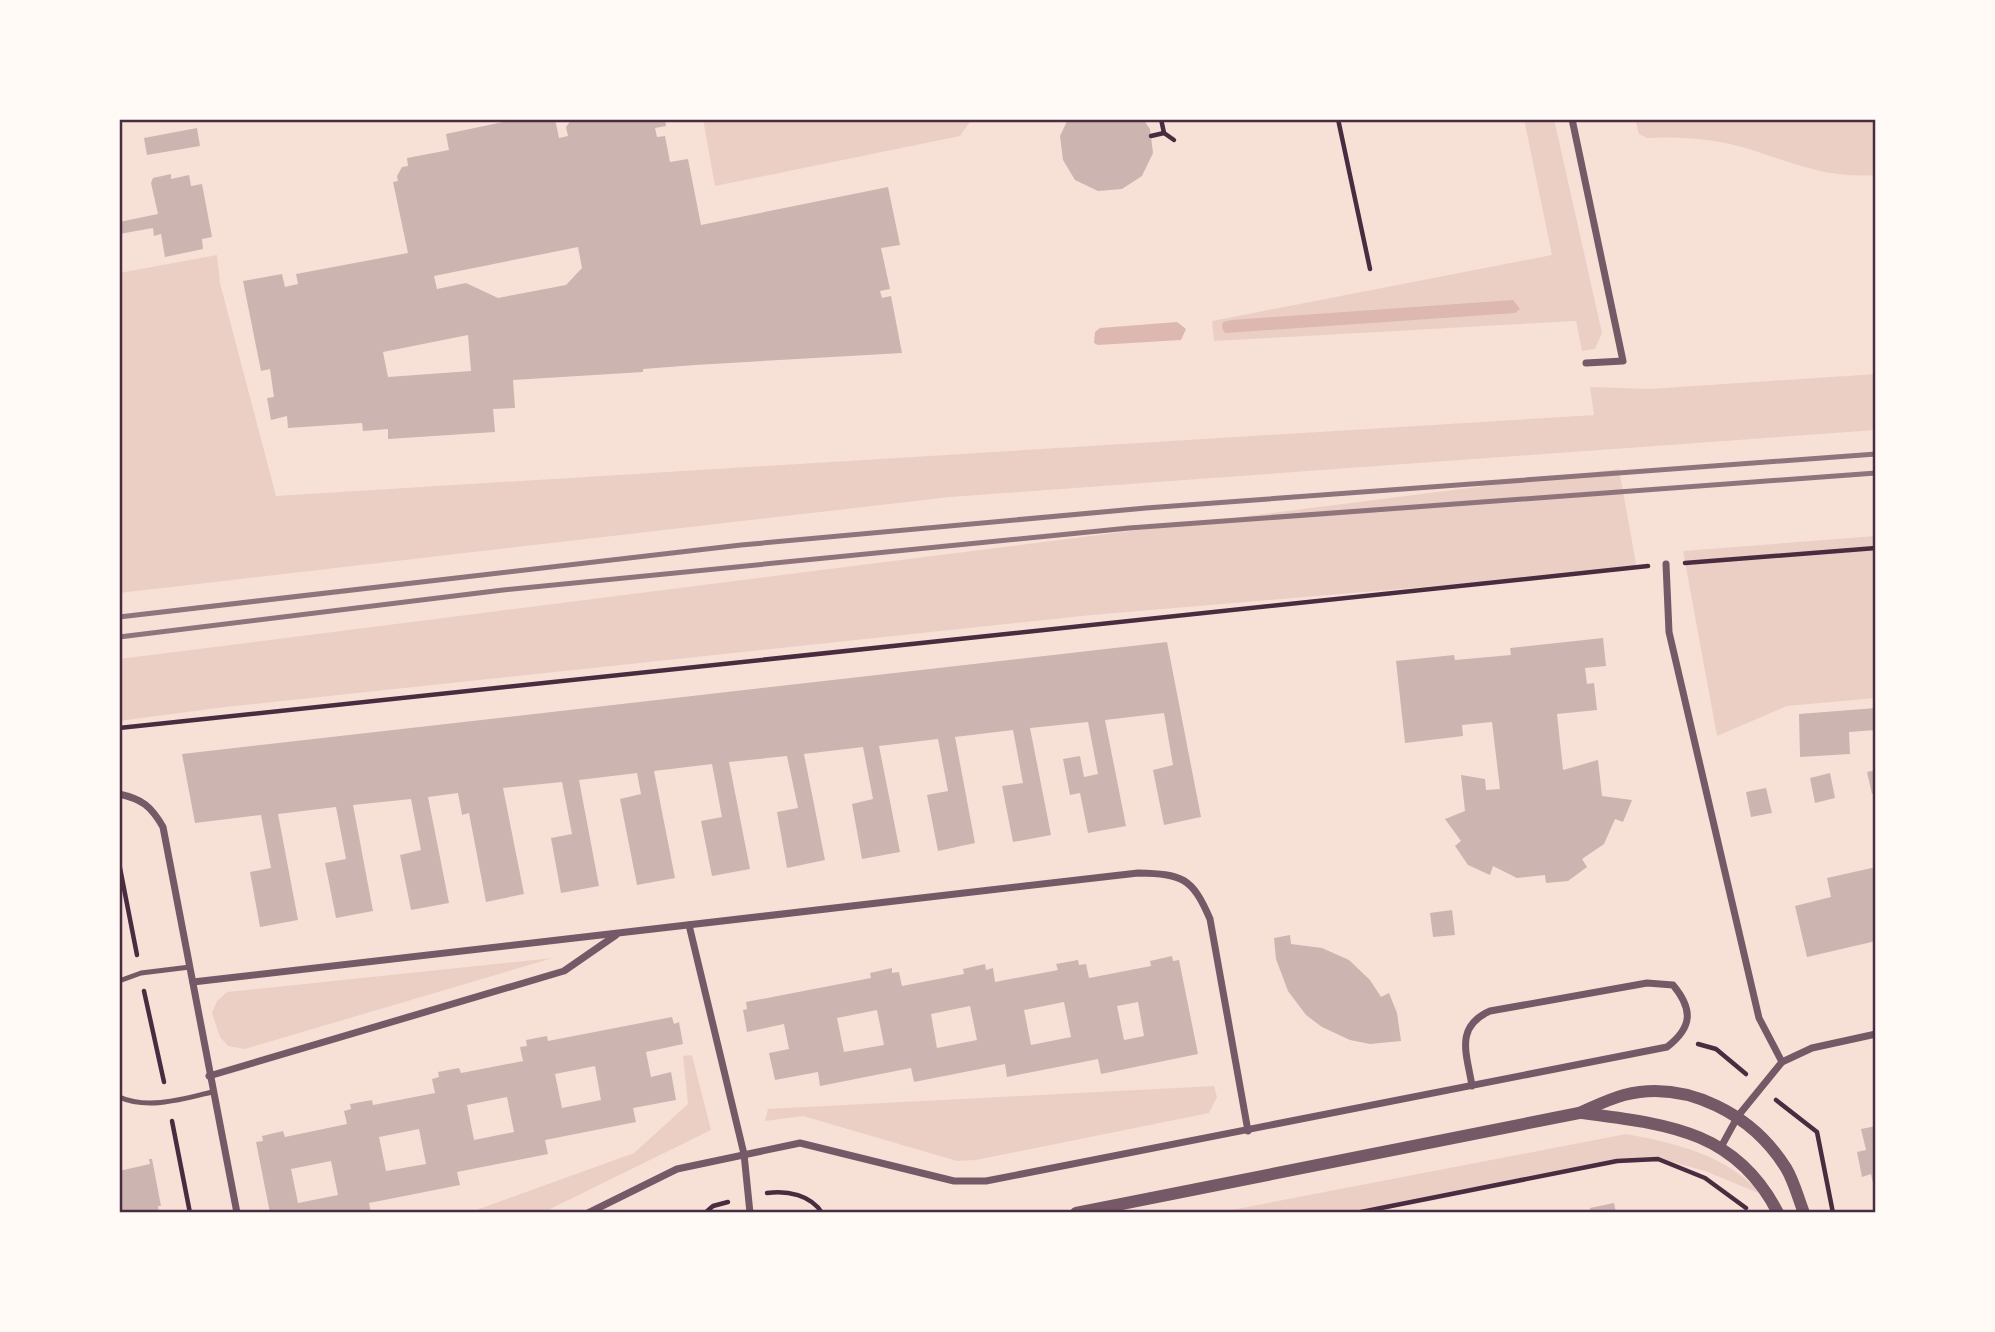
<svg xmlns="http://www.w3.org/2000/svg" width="1995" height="1332" font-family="Inter,sans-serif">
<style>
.green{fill:#ebcfc5}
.water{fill:#dcb8b0}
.building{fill:#ccb4b1;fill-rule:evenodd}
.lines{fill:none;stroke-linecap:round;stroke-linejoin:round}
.path{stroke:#4a2c40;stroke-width:4.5}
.service{stroke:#755966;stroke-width:5}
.minor{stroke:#755966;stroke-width:7}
.tertiary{stroke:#755966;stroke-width:12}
.rail{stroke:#8f747c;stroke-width:5}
.neatline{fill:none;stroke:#4a2c40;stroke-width:2.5}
</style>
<rect width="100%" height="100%" fill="#f7e1d7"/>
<g class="green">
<path d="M703,119H972L960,136L715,186Z"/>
<path d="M1524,119H1554L1602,333L1595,349L1582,351L1576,321L1214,341L1212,321L1552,255Z"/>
<path d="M1635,119H1876V175C1830,179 1792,163 1749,149C1716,139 1681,136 1647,138L1639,134Z"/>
<path d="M217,255L220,283L276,496L1594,415L1590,387L1650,389L1876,374V430L950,497L119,593V273Z"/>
<path d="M1619,469L1637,569L1092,615L225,707L119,721V659Z"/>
<path d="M1876,536V698L1787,706L1717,736L1683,551Z"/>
<path d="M553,958L245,1049L228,1046L220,1037L212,1013L217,1001L227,992Z"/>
<path d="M692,1055L711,1130L542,1213H468L634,1153L688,1104L683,1056Z"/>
<path d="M1214,1086L1217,1097L1209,1113L976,1160L957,1161L803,1116L765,1121L768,1109Z"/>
<path d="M1626,1134C1675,1143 1727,1155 1761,1194L1705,1171L1668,1161L1621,1163L1352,1213H1216Z"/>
</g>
<g class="water">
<path d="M1513,300L1520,309L1515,313L1225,333L1222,328L1223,322L1231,320Z"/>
<path d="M1177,322L1186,329L1181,340L1098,345L1094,343L1095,332L1100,328Z"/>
</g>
<g class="building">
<path d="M517,119H555L559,138L568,136L566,127L571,120L578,119H665L666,126L655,128L657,137L665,136L670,162L688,159L701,225L888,187L900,245L881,248L890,289L880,291L882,298L891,296L902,353L695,365L643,369V372L513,380L515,408L493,409L495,432L388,439V429L363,431L362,423L288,428L287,416L271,420L267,398L274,397L270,369L261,371L243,281L282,274L285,287L298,284L296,274L408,253L393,182L398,181L397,176L402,167L408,166L407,158L449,150L446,134ZM578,247L582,268L566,285L498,298L466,283L437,289L434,276ZM468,335L471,371L388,377L383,352Z"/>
<path d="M1068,119H1143L1150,129L1153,153L1142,176L1122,189L1098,191L1075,180L1063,160L1060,136Z"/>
<path d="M197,128L200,146L147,155L144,138Z"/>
<path d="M171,174V179L189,175L191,186L202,184L212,237L202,239L203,249L165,257L161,234L154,236L153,228L119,234V222L158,214L151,183L153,178Z"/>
<path d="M1603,638L1606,666L1585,668L1587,684L1594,683L1597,710L1557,714L1563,770L1598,760L1602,796L1632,800L1623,822L1615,819L1604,844L1582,859L1587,867L1568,881L1546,883L1545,875L1517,878L1493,866L1490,875L1468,865L1455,846L1461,841L1445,819L1465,811L1461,775L1485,779L1486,790L1500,789L1492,722L1462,725L1463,736L1405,743L1396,661L1454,655L1455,660L1511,655L1510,648Z"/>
<path d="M1167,642L1201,817L1164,825L1153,770L1173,765L1164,713L1105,720L1126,826L1088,833L1080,793L1070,795L1063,759L1080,756L1084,777L1098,774L1088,722L1030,728L1051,835L1013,842L1002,786L1023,783L1013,730L955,737L975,843L938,851L927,795L948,791L938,739L879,746L900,852L862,859L852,804L873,799L863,747L804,754L825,860L787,868L777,812L798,808L787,756L729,762L750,869L712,876L701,821L722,817L712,764L654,771L675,878L637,885L620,799L641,794L637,773L579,780L599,886L561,893L551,838L572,834L562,782L503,788L524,894L486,902L469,813L462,815L458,793L428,797L449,903L411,910L400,855L421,850L411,799L353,805L373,911L336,918L325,863L346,859L336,807L278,814L298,920L260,927L250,872L271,868L261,815L195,823L182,754Z"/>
<path d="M1876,708V730L1849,732L1850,754L1800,757L1799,714Z"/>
<path d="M1876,770V793L1872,794L1867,772Z"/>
<path d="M1830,773L1835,798L1815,803L1810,778Z"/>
<path d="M1766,788L1772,813L1751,817L1746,792Z"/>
<path d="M1876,867V941L1807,957L1795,906L1831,897L1827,878Z"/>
<path d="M1452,910L1455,935L1433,937L1430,913Z"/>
<path d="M1290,935L1291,944L1322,948L1349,960L1370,980L1381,997L1389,993L1397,1013L1401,1041L1370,1044L1350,1040L1322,1027L1306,1015L1288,991L1276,959L1274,938Z"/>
<path d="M1172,956L1173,961L1179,960L1198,1054L1101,1074L1098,1059L1007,1077L1005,1064L914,1082L911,1068L820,1086L818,1072L775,1080L769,1053L789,1049L784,1024L747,1032L743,1010L747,1009L746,1002L871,978L870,973L892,968V973L899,972L902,986L964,974L963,969L985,964L986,970L993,968L995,982L1058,970L1056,964L1078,960L1079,965L1086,964L1089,978L1151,966L1150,961ZM1064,1002L1071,1037L1031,1045L1024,1010ZM1138,1002L1144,1036L1124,1040L1117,1006ZM970,1006L977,1040L937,1048L931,1014ZM877,1010L884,1045L844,1052L837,1018Z"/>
<path d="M672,1017L674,1024L679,1022L683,1044L646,1052L651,1077L671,1072L676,1100L633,1108L636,1122L545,1140L548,1154L457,1172L460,1185L369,1203L371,1213H270L256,1142L263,1141L262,1136L283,1131L285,1137L347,1124L344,1111L351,1109L350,1104L372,1100L373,1105L435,1093L432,1079L439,1077L438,1072L459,1068L461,1073L523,1061L520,1047L527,1046L526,1040L547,1036L548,1041ZM595,1066L601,1100L562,1108L555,1074ZM507,1097L514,1132L474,1140L467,1105ZM419,1129L426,1164L386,1171L379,1137ZM331,1161L338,1195L298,1203L291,1169Z"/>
<path d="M1876,1126V1193H1875L1871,1174L1862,1177L1857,1152L1866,1150L1861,1129Z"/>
<path d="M149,1159H152L161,1206H158L159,1213H119V1171L150,1164Z"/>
<path d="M1614,1203L1616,1213H1591L1590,1208Z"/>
</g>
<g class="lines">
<g class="path">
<path d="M1161,119L1164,133L1174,140"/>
<path d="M1338,119L1370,269"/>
<path d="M1151,136L1164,133"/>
<path d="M1685,563L1876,548"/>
<path d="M119,728L1648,566"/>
<path d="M119,863L137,955"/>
<path d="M144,991L164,1082"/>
<path d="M1698,1044L1716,1049L1746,1074"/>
<path d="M1776,1100L1817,1132L1833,1213"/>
<path d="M172,1121L190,1213"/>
<path d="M767,1193C787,1190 811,1195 822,1213"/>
<path d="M705,1213L713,1206L728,1202"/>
<path d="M1356,1213L1617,1161L1658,1159L1705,1178L1746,1208"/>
</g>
<g class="service">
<path d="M119,981L141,973L190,967"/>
<path d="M119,1097C148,1110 183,1099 212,1092"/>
</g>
<g class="minor">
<path d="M1572,119L1623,361L1586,363"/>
<path d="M1666,564L1669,632L1759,1018L1782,1062"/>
<path d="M119,794C142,799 151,806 163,827L237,1213"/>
<path d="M689,925L744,1154L750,1213"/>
<path d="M193,982L1138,873C1182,874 1192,877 1210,919L1248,1131"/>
<path d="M209,1076L564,971L616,935"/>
<path d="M1721,1147L1738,1116L1782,1062L1812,1048L1876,1034"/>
<path d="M588,1213L677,1169L800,1143L954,1181H986L1667,1047C1693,1027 1693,1009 1673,985L1647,983L1490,1011C1454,1027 1467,1054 1472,1086"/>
</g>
<g class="tertiary">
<path d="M1582,1113C1666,1124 1736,1130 1778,1213"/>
<path d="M1076,1213L1579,1113C1593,1107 1609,1099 1624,1095C1687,1079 1753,1115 1786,1168C1794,1181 1798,1198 1804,1213"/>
</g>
<g class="rail">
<path d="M119,617L741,545L1146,508L1876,454"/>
<path d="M119,637L503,590L1129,528L1876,473"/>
</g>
</g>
<rect width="1995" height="1332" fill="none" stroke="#fffaf5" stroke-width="242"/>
<rect x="121" y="121" width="1753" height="1090" class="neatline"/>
</svg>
